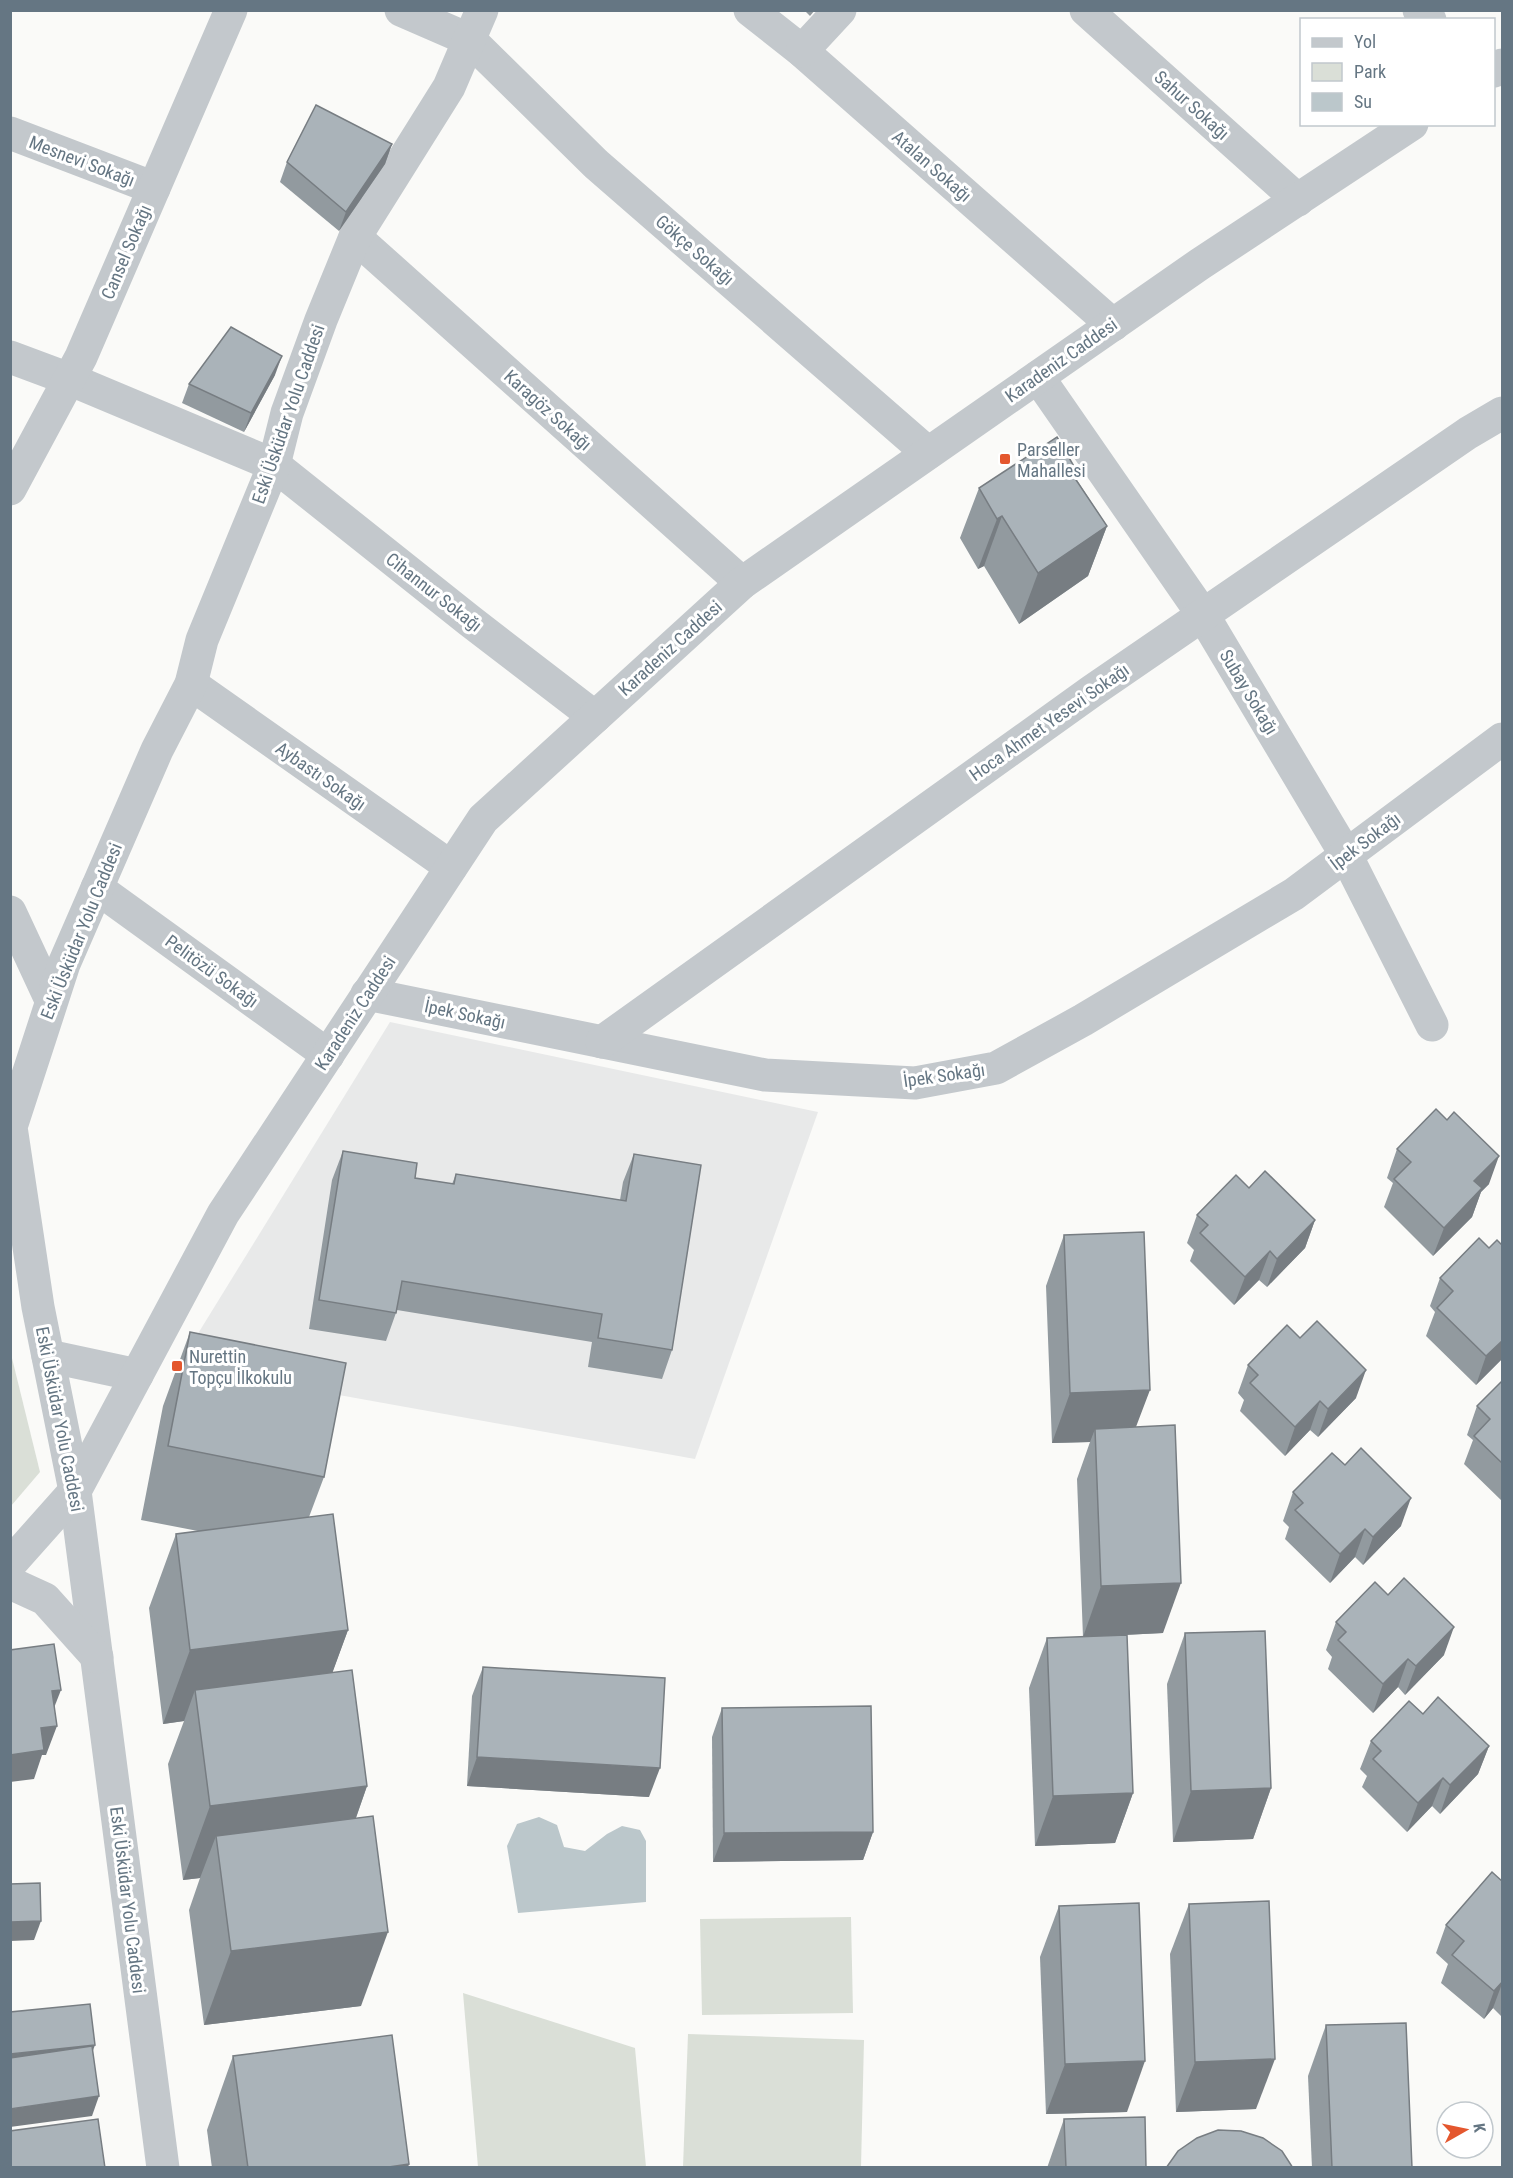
<svg xmlns="http://www.w3.org/2000/svg" width="1513" height="2178" font-family="'Roboto Condensed',sans-serif">
<style>
.built{fill:#e8e9e9}
.green{fill:#dadfd7}
.water{fill:#bbc7cb}
.lines{fill:none;stroke-linecap:round;stroke-linejoin:round}
.minor{stroke:#c3c8cc;stroke-width:33}
.tertiary{stroke:#c3c8cc;stroke-width:33}
.wall{fill:#929a9f}
.shaded-wall{fill:#777d82}
.building{fill:#aab3b9;stroke:#777d82;stroke-width:1.5}
.poi-dot{fill:#e4572e;stroke:#fff;stroke-width:2}
.labels{text-anchor:middle;dominant-baseline:central;stroke-width:6;stroke-linejoin:round;paint-order:stroke}
.street-label{font-size:18px;fill:#657683;stroke:#fff}
.poi-label{font-size:18px;fill:#657683;stroke:#fff;text-anchor:start}
</style>
<rect width="100%" height="100%" fill="#fafaf8"/>
<path class="built" d="M390,1022L818,1112L695,1459L178,1366Z"/>
<g class="green">
<path d="M10,1350L40,1472L11,1506H10Z"/>
<path d="M851,1917L853,2013L702,2015L700,1919Z"/>
<path d="M463,1993L635,2048L646,2167H478Z"/>
<path d="M688,2034L864,2040L861,2167H683Z"/>
</g>
<path class="water" d="M539,1817L557,1825L564,1847L585,1851L607,1834L622,1826L640,1830L646,1841V1902L518,1913L507,1846L517,1824Z"/>
<g class="lines">
<g class="minor">
<path d="M401,10L470,40L596,164L928,453"/>
<path d="M750,10L802,51L1113,325"/>
<path d="M1086,10L1298,200"/>
<path d="M1419,10L1430,20"/>
<path d="M802,51L840,10"/>
<path d="M10,133L154,188"/>
<path d="M355,237L742,583"/>
<path d="M10,357L69,379L274,465L470,621L595,717"/>
<path d="M1038,377L1203,615L1346,855L1432,1025"/>
<path d="M10,489L81,357L231,10"/>
<path d="M191,684L451,867"/>
<path d="M97,888L328,1055"/>
<path d="M10,912L51,1000"/>
<path d="M367,994L765,1075L915,1083L996,1068L1083,1020L1294,894L1502,739"/>
<path d="M602,1042L1092,691L1468,433L1502,413"/>
<path d="M48,1356L137,1375"/>
<path d="M75,1491L38,1307L11,1127L64,964L157,750L191,684L202,640L274,465L287,413L321,320L355,237L449,87L482,10"/>
</g>
<g class="tertiary">
<path d="M1494,71L1502,65"/>
<path d="M75,1491L163,2168"/>
<path d="M10,1564L75,1491L223,1214L483,819L742,583L1200,264L1412,124"/>
<path d="M10,1583L45,1599L97,1657"/>
</g>
</g>
<g class="wall">
<path d="M804,10H815L810,16Z"/>
<path d="M392,144L385,164L339,231L280,182L287,162Z"/>
<path d="M275,375L244,432L182,403L189,384Z"/>
<path d="M1075,468L1073,474L1107,526L1088,576L1019,624L984,566L978,569L960,538L979,488Z"/>
<path d="M1397,1149L1489,1184L1481,1192L1472,1217L1433,1256L1384,1207L1393,1183L1387,1178Z"/>
<path d="M343,1151L415,1178L452,1184L456,1174L620,1200L623,1182L634,1154L672,1350L662,1379L588,1367L592,1342L397,1310L386,1341L309,1329L332,1180Z"/>
<path d="M1249,1188L1315,1220L1305,1248L1267,1287L1259,1280L1234,1305L1190,1261L1194,1250L1187,1243L1197,1215Z"/>
<path d="M1064,1235L1136,1427L1163,1633L1083,1637L1077,1479L1090,1442L1052,1443L1046,1286Z"/>
<path d="M1503,1246V1358L1476,1385L1426,1336L1435,1312L1430,1306L1440,1278L1489,1248Z"/>
<path d="M190,1332L324,1477L309,1517L348,1630L332,1673L367,1786L356,1818L361,2006L204,2025L189,1910L200,1878L183,1880L168,1764L184,1721L163,1724L149,1608L176,1534L198,1531L141,1520L163,1406Z"/>
<path d="M1248,1365L1356,1398L1318,1437L1310,1430L1285,1456L1240,1411L1244,1400L1238,1393Z"/>
<path d="M1503,1380V1502L1464,1464L1473,1440L1467,1435L1477,1406Z"/>
<path d="M1293,1492L1401,1526L1363,1565L1355,1557L1330,1583L1285,1539L1289,1527L1283,1521Z"/>
<path d="M1336,1622L1444,1655L1405,1695L1398,1687L1373,1713L1328,1669L1332,1657L1326,1650Z"/>
<path d="M1185,1633L1271,1788L1253,1839L1173,1842L1167,1684Z"/>
<path d="M1047,1638L1133,1793L1115,1843L1035,1846L1029,1688Z"/>
<path d="M483,1667L649,1797L467,1786L472,1696Z"/>
<path d="M722,1708L873,1832L863,1860L713,1862L712,1737Z"/>
<path d="M1423,1714L1489,1746L1478,1774L1440,1814L1432,1806L1407,1832L1362,1787L1367,1776L1360,1769L1371,1741Z"/>
<path d="M1503,1882V2015L1501,2016L1493,2008L1484,2019L1441,1983L1448,1964L1436,1953L1446,1925Z"/>
<path d="M1189,1904L1256,2109L1176,2112L1170,1954Z"/>
<path d="M1059,1906L1127,2112L1046,2114L1040,1957Z"/>
<path d="M1326,2025L1412,2168H1312L1308,2076Z"/>
<path d="M233,2056L408,2168H212L207,2130Z"/>
<path d="M1064,2119L1146,2168H1047Z"/>
</g>
<g class="shaded-wall">
<path d="M392,144L385,164L339,231L346,212Z"/>
<path d="M282,356L275,375L244,432L251,413Z"/>
<path d="M1002,516L984,566L978,569L997,519Z"/>
<path d="M1107,526L1088,576L1019,624L1038,573Z"/>
<path d="M1499,1156L1489,1184L1481,1192L1472,1217L1433,1256L1444,1228L1474,1181Z"/>
<path d="M1315,1220L1305,1248L1267,1287L1277,1259Z"/>
<path d="M1270,1251L1259,1280L1234,1305L1245,1277Z"/>
<path d="M1503,1340V1358L1476,1385L1486,1356Z"/>
<path d="M1366,1370L1356,1398L1318,1437L1328,1409Z"/>
<path d="M1150,1390L1131,1440L1095,1429L1090,1442L1052,1443L1070,1393Z"/>
<path d="M1320,1401L1310,1430L1285,1456L1295,1427Z"/>
<path d="M1411,1498L1401,1526L1363,1565L1373,1537Z"/>
<path d="M1365,1529L1355,1557L1330,1583L1340,1554Z"/>
<path d="M1181,1583L1163,1633L1083,1637L1101,1586Z"/>
<path d="M1454,1627L1444,1655L1405,1695L1416,1666Z"/>
<path d="M348,1630L321,1704L195,1690L184,1721L163,1724L190,1650Z"/>
<path d="M1408,1659L1398,1687L1373,1713L1383,1684Z"/>
<path d="M61,1690L50,1718L52,1691Z"/>
<path d="M57,1726L46,1755H42L34,1779L10,1782V1755L41,1728Z"/>
<path d="M1489,1746L1478,1774L1440,1814L1450,1785Z"/>
<path d="M477,1757L660,1768L649,1797L467,1786Z"/>
<path d="M1443,1778L1432,1806L1407,1832L1418,1803Z"/>
<path d="M367,1786L341,1860L216,1836L200,1878L183,1880L210,1806Z"/>
<path d="M1271,1788L1253,1839L1173,1842L1191,1791Z"/>
<path d="M1133,1793L1115,1843L1035,1846L1053,1796Z"/>
<path d="M873,1832L863,1860L713,1862L724,1833Z"/>
<path d="M41,1921L34,1940L10,1941V1922Z"/>
<path d="M388,1932L361,2006L204,2025L231,1951Z"/>
<path d="M1503,1981L1493,2008L1484,2019L1494,1991Z"/>
<path d="M95,2045L88,2064L10,2073V2054Z"/>
<path d="M1275,2059L1256,2109L1176,2112L1195,2062Z"/>
<path d="M1145,2061L1127,2112L1046,2114L1065,2064Z"/>
<path d="M99,2096L92,2116L10,2127V2109Z"/>
<path d="M409,2164L408,2168H382Z"/>
</g>
<g class="building">
<path d="M316,105L392,144L346,212L287,162Z"/>
<path d="M231,327L282,356L251,413L189,384Z"/>
<path d="M1057,437L1075,468L1070,471L1107,526L1038,573L1002,516L997,519L979,488Z"/>
<path d="M1436,1109L1447,1120L1454,1112L1499,1156L1474,1181L1482,1188L1444,1228L1394,1179L1411,1162L1397,1149Z"/>
<path d="M343,1151L417,1163L415,1178L454,1184L456,1174L626,1201L634,1154L701,1165L672,1350L598,1338L602,1314L402,1281L396,1313L319,1300Z"/>
<path d="M1265,1171L1315,1220L1277,1259L1270,1251L1245,1277L1200,1233L1208,1225L1197,1215L1236,1175L1249,1188Z"/>
<path d="M1144,1232L1150,1390L1070,1393L1064,1235Z"/>
<path d="M1479,1238L1489,1248L1497,1240L1503,1246V1340L1486,1356L1437,1308L1453,1291L1440,1278Z"/>
<path d="M1317,1321L1366,1370L1328,1409L1320,1401L1295,1427L1250,1383L1258,1375L1248,1365L1287,1325L1300,1338Z"/>
<path d="M190,1332L346,1363L324,1477L168,1446Z"/>
<path d="M1503,1380V1464L1474,1436L1490,1419L1477,1406Z"/>
<path d="M1175,1425L1181,1583L1101,1586L1095,1429Z"/>
<path d="M1361,1448L1411,1498L1373,1537L1365,1529L1340,1554L1295,1510L1303,1503L1293,1492L1332,1453L1345,1465Z"/>
<path d="M333,1514L348,1630L190,1650L176,1534Z"/>
<path d="M1404,1578L1454,1627L1416,1666L1408,1659L1383,1684L1338,1640L1346,1632L1336,1622L1375,1582L1388,1595Z"/>
<path d="M1265,1631L1271,1788L1191,1791L1185,1633Z"/>
<path d="M1127,1635L1133,1793L1053,1796L1047,1638Z"/>
<path d="M54,1644L61,1690L52,1691L57,1726L41,1728L44,1750L10,1755V1650Z"/>
<path d="M483,1667L665,1678L660,1768L477,1757Z"/>
<path d="M352,1670L367,1786L210,1806L195,1690Z"/>
<path d="M1438,1697L1489,1746L1450,1785L1443,1778L1418,1803L1373,1759L1381,1751L1371,1741L1409,1701L1423,1714Z"/>
<path d="M871,1706L873,1832L724,1833L722,1708Z"/>
<path d="M373,1816L388,1932L231,1951L216,1836Z"/>
<path d="M1492,1872L1503,1882V1981L1494,1991L1452,1955L1464,1941L1446,1925Z"/>
<path d="M40,1883L41,1921L10,1922V1884Z"/>
<path d="M1269,1901L1275,2059L1195,2062L1189,1904Z"/>
<path d="M1139,1903L1145,2061L1065,2064L1059,1906Z"/>
<path d="M90,2004L95,2045L10,2054V2012Z"/>
<path d="M1406,2023L1412,2168H1332L1326,2025Z"/>
<path d="M392,2035L409,2164L382,2168H248L233,2056Z"/>
<path d="M92,2046L99,2096L10,2109V2058Z"/>
<path d="M1145,2117L1146,2168H1066L1064,2119Z"/>
<path d="M98,2119L105,2168H10V2131Z"/>
<path d="M1218,2130L1241,2131L1263,2138L1282,2151L1293,2168H1166L1178,2151L1197,2138Z"/>
</g>
<g class="poi-dot">
<rect x="999" y="453" width="12" height="12" rx="3"/>
<rect x="171" y="1360" width="12" height="12" rx="3"/>
</g>
<g class="labels">
<g class="street-label">
<text transform="translate(1192 105) rotate(42)">Sahur Sokağı</text>
<text transform="translate(82 161) rotate(21)">Mesnevi Sokağı</text>
<text transform="translate(932 166) rotate(41)">Atalan Sokağı</text>
<text transform="translate(695 250) rotate(41)">Gökçe Sokağı</text>
<text transform="translate(126 252) rotate(-67)">Cansel Sokağı</text>
<text transform="translate(1061 360) rotate(-35)">Karadeniz Caddesi</text>
<text transform="translate(548 410) rotate(42)">Karagöz Sokağı</text>
<text transform="translate(288 414) rotate(-71)">Eski Üsküdar Yolu Caddesi</text>
<text transform="translate(434 592) rotate(38)">Cihannur Sokağı</text>
<text transform="translate(670 648) rotate(-42)">Karadeniz Caddesi</text>
<text transform="translate(1249 692) rotate(59)">Subay Sokağı</text>
<text transform="translate(1049 722) rotate(-35)">Hoca Ahmet Yesevi Sokağı</text>
<text transform="translate(321 776) rotate(35)">Aybastı Sokağı</text>
<text transform="translate(1365 841) rotate(-37)">İpek Sokağı</text>
<text transform="translate(81 931) rotate(-68)">Eski Üsküdar Yolu Caddesi</text>
<text transform="translate(212 971) rotate(36)">Pelitözü Sokağı</text>
<text transform="translate(355 1013) rotate(-57)">Karadeniz Caddesi</text>
<text transform="translate(465 1014) rotate(12)">İpek Sokağı</text>
<text transform="translate(944 1075) rotate(-8)">İpek Sokağı</text>
<text transform="translate(60 1419) rotate(79)">Eski Üsküdar Yolu Caddesi</text>
<text transform="translate(128 1900) rotate(83)">Eski Üsküdar Yolu Caddesi</text>
</g>
<g class="poi-label">
<text x="1017" y="449">Parseller<tspan x="1017" dy="21">Mahallesi</tspan></text>
<text x="189" y="1356">Nurettin<tspan x="189" dy="21">Topçu İlkokulu</tspan></text>
</g>
</g>
<rect width="1513" height="2178" fill="none" stroke="#657683" stroke-width="24"/>
<rect x="1300" y="18" width="195" height="108" fill="#ffffff" stroke="#c1c8cd" stroke-width="1.5"/>
<rect x="1312" y="38" width="30" height="9" fill="#c3c8cc" stroke="#c1c8cd" stroke-width="1.5"/>
<text x="1354" y="48" font-size="18" fill="#657683">Yol</text>
<rect x="1312" y="63" width="30" height="18" fill="#dadfd7" stroke="#c1c8cd" stroke-width="1.5"/>
<text x="1354" y="78" font-size="18" fill="#657683">Park</text>
<rect x="1312" y="93" width="30" height="18" fill="#bbc7cb" stroke="#c1c8cd" stroke-width="1.5"/>
<text x="1354" y="108" font-size="18" fill="#657683">Su</text>
<g transform="translate(1465 2130) rotate(81)"><circle r="28" fill="#ffffff" stroke="#c1c8cd" stroke-width="1.5"/>
<path d="M0-4.5L10 22L0 15L-10 22Z" fill="#e4572e"/>
<text y="-9" font-size="16" font-weight="bold" text-anchor="middle" fill="#657683">K</text>
</g>
</svg>
